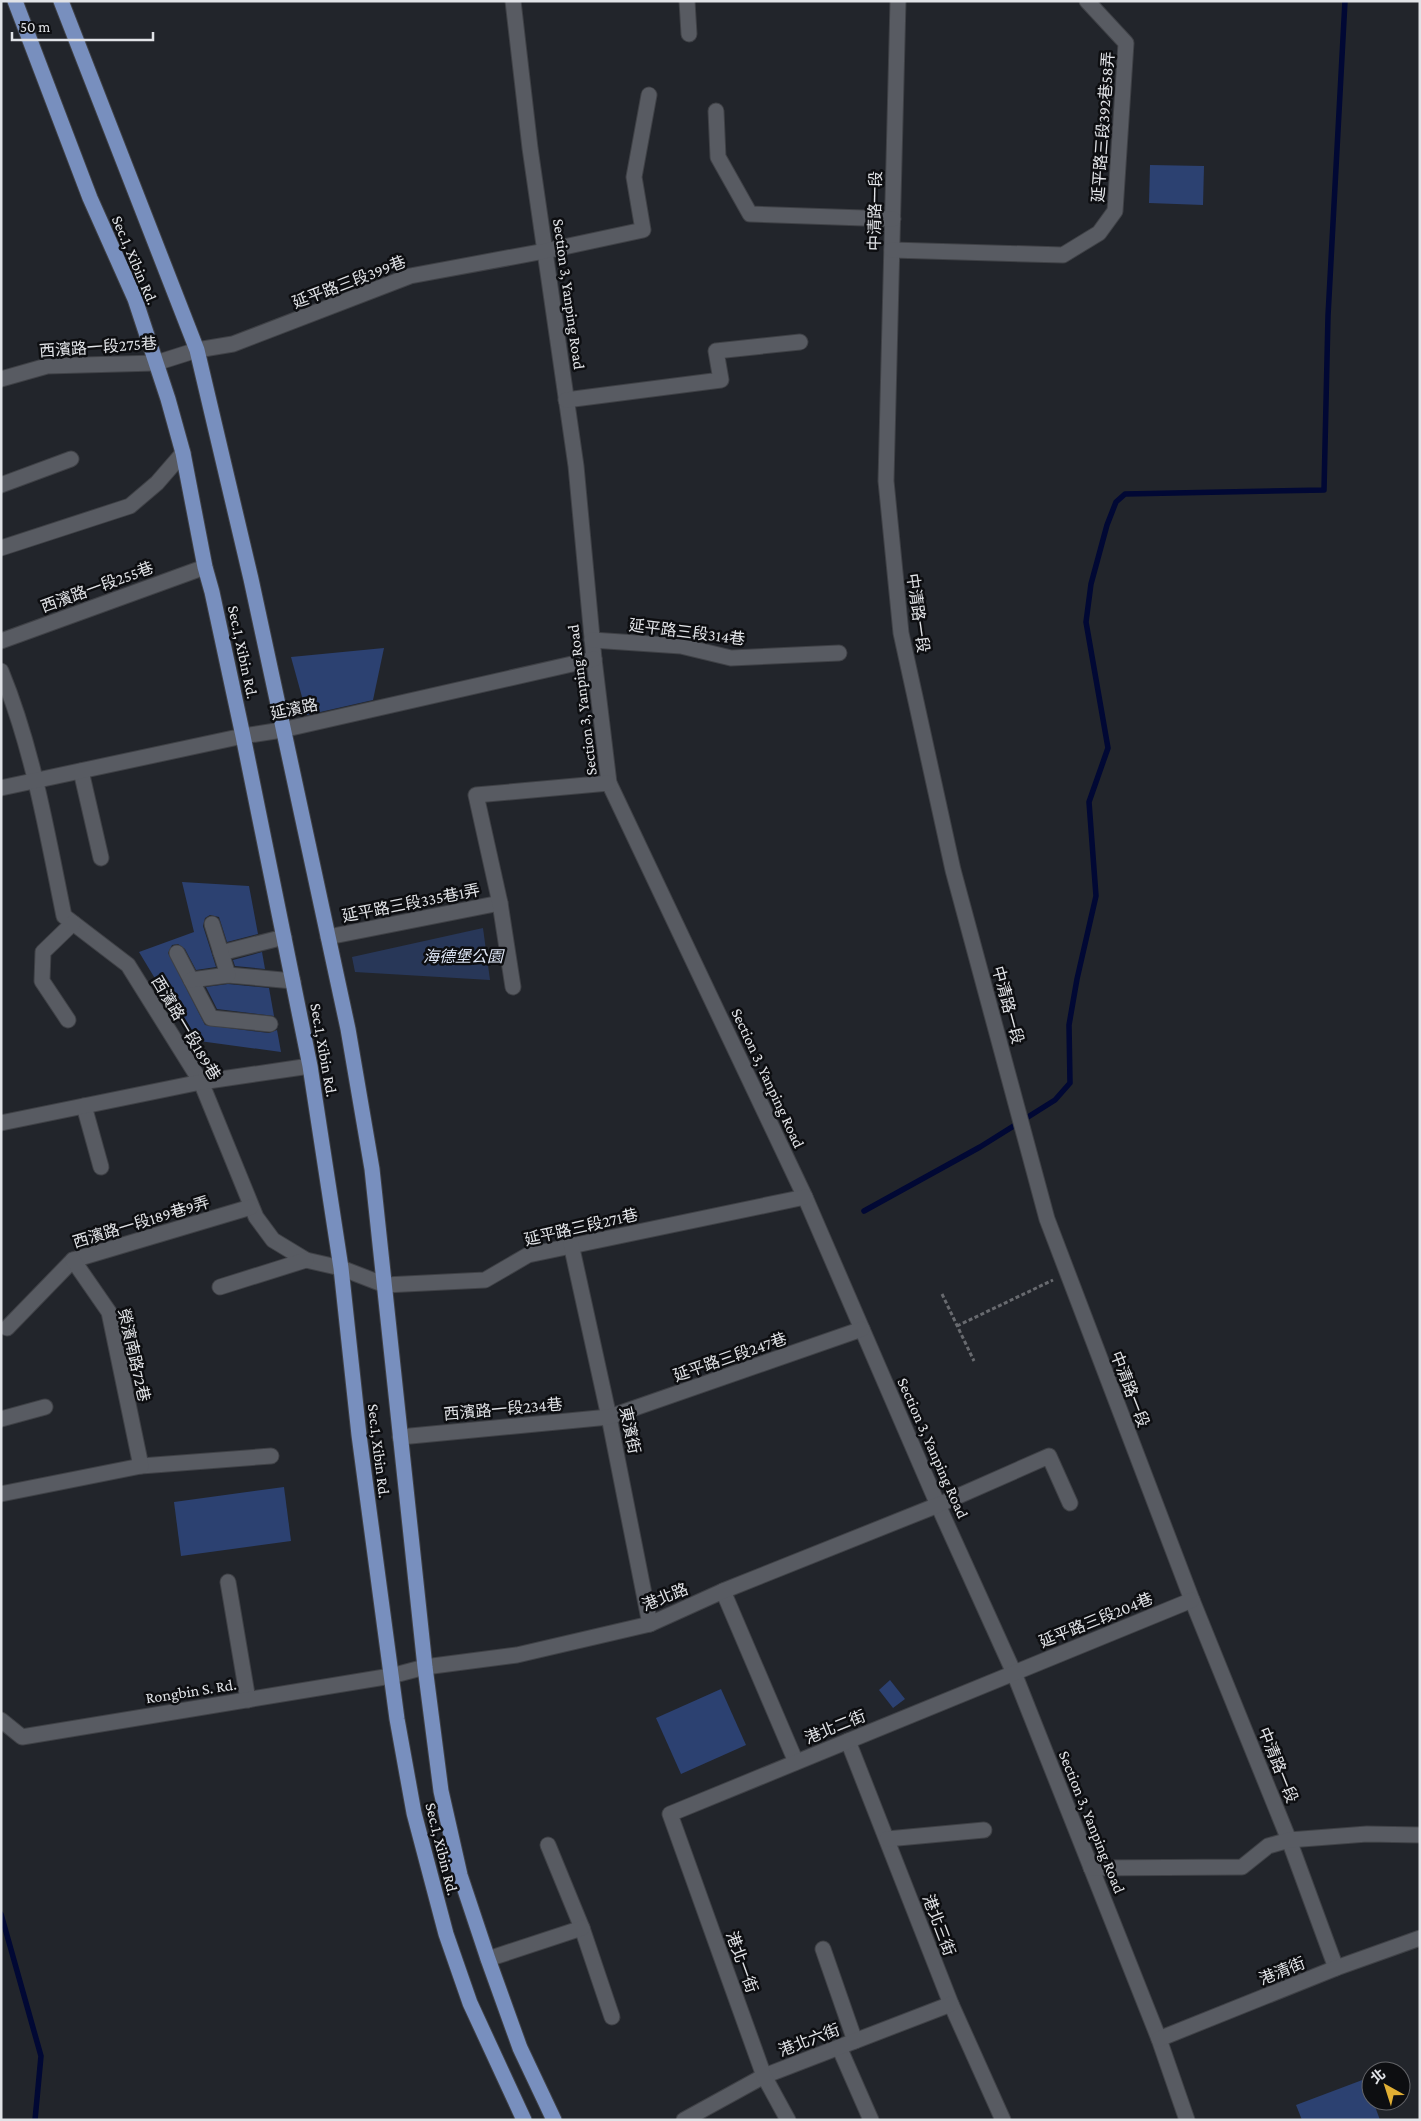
<svg xmlns="http://www.w3.org/2000/svg" width="1421" height="2121" font-family="'Crimson Pro','Noto Sans TC',serif">
<style>
.green{fill:#283758}
.lines{fill:none;stroke-linecap:round;stroke-linejoin:round}
.stream{stroke:#010834;stroke-width:5.5}
.building{fill:#2c4171}
.minor-casing{stroke:#3f4146;stroke-width:17}
.major-casing{stroke:#3f4146;stroke-width:17}
.path{stroke:#686a6f;stroke-width:3;stroke-dasharray:4 2.5;stroke-linecap:butt}
.minor{stroke:#585b62;stroke-width:15}
.major{stroke:#788fbe;stroke-width:15}
.labels{text-anchor:middle;dominant-baseline:central;stroke-width:5;stroke-linejoin:round;paint-order:stroke}
.street-label{font-size:16px;fill:#e1e3e7;stroke:#0d0e11}
.park-label{font-size:16px;font-style:italic;fill:#dde5f5;stroke:#0d0e11}
</style>
<rect width="100%" height="100%" fill="#22252b"/>
<path class="green" d="M483,928L490,980L355,972L352,957Z"/>
<g class="lines">
<g class="stream">
<path d="M864,1211L980,1147L1055,1100L1070,1083L1069,1025L1077,979L1096,896L1089,802L1108,748L1086,622L1091,584L1107,525L1116,502L1125,494L1324,490L1328,316L1345,1"/>
<path d="M1,1914L41,2056L35,2120"/>
</g>
</g>
<g class="building">
<path d="M1150,165L1204,166L1203,205L1149,203Z"/>
<path d="M384,648L373,700L307,715L291,657Z"/>
<path d="M182,882L249,886L258,934L227,942L219,917L210,915L205,918L203,926L216,967L196,970L185,949L178,944L172,945L168,953L205,1025L269,1033L277,1030L281,1052L192,1040L139,952L194,932Z"/>
<path d="M262,952L265,969L235,966L233,960Z"/>
<path d="M228,984L269,988L274,1016L217,1009L206,987Z"/>
<path d="M284,1487L291,1541L181,1556L174,1502Z"/>
<path d="M890,1680L905,1699L893,1708L879,1690Z"/>
<path d="M721,1689L746,1745L681,1774L656,1718Z"/>
<path d="M1365,2079L1371,2101H1373L1380,2120H1302L1296,2105Z"/>
</g>
<g class="lines">
<defs>
<g id="minor">
<path d="M513,1L530,148L576,466L594,659L609,783L805,1197L938,1505L1014,1673L1159,2039L1187,2120"/>
<path d="M687,1L689,34"/>
<path d="M898,1L886,481L901,633L953,870L1047,1219L1192,1600L1289,1840L1336,1968"/>
<path d="M716,111L718,157L750,214L893,219"/>
<path d="M892,250L1063,255L1099,233L1115,211L1126,43L1087,1"/>
<path d="M1,379L47,366L156,363L197,350L233,344L410,276L545,251L643,230L634,177L649,95"/>
<path d="M566,400L721,380L716,351L800,342"/>
<path d="M1,485L71,459"/>
<path d="M1,548L130,506L157,483L183,453"/>
<path d="M592,640L681,646L731,658L839,653"/>
<path d="M1,641L205,567"/>
<path d="M1,671C33,749 47,833 64,916L128,965L201,1082L256,1217L273,1240L306,1260L341,1268L385,1285L485,1280L528,1255L805,1197"/>
<path d="M81,771L101,858"/>
<path d="M1,788L243,736L282,730L594,659"/>
<path d="M328,937L500,903"/>
<path d="M177,953L211,1018L270,1024"/>
<path d="M221,953L284,937"/>
<path d="M228,975L293,981"/>
<path d="M191,980L228,975L212,924"/>
<path d="M513,987L500,903L476,795L609,783"/>
<path d="M68,1020L42,981L43,952L73,923"/>
<path d="M84,1106L101,1167"/>
<path d="M1,1123L201,1082L310,1066"/>
<path d="M571,1244L609,1417L650,1624"/>
<path d="M220,1287L306,1260"/>
<path d="M7,1328L73,1260L251,1207"/>
<path d="M1,1419L45,1407"/>
<path d="M400,1437L609,1417L862,1329"/>
<path d="M141,1466L271,1456"/>
<path d="M1,1494L141,1466L109,1312L73,1260"/>
<path d="M228,1582L248,1700"/>
<path d="M723,1591L796,1762"/>
<path d="M1,1720L22,1737L391,1676L425,1667L517,1655L650,1624L723,1591L938,1505L1049,1456L1070,1503"/>
<path d="M848,1741L951,2004L1003,2120"/>
<path d="M887,1839L984,1830"/>
<path d="M548,1845L582,1928L612,2017"/>
<path d="M1091,1868L1242,1867L1268,1846L1289,1840L1367,1834L1420,1835"/>
<path d="M823,1949L855,2041"/>
<path d="M488,1959L582,1928"/>
<path d="M1159,2039L1336,1968L1420,1938"/>
<path d="M839,2047L871,2120"/>
<path d="M684,2120L764,2076L951,2004"/>
<path d="M788,2120L764,2076L670,1814L1192,1600"/>
</g>
<g id="major">
<path d="M15,1L90,198L135,299L168,399L183,453L205,567L212,592L243,736L310,1066L341,1268L359,1435L397,1719L414,1813L446,1934L470,2003L524,2120"/>
<path d="M61,1L197,350L251,579L348,1029L372,1169L425,1667L441,1791L460,1875L488,1959L520,2048L554,2120"/>
</g>
</defs>
<use href="#minor" class="minor-casing"/>
<use href="#major" class="major-casing"/>
<g class="path">
<path d="M942,1294L974,1361"/>
<path d="M957,1326L1053,1280"/>
</g>
<use href="#minor" class="minor"/>
<use href="#major" class="major"/>
</g>
<g class="labels">
<g class="street-label">
<text transform="translate(1103 127) rotate(-86)">延平路三段392巷58弄</text>
<text transform="translate(875 211) rotate(-89)">中清路一段</text>
<text transform="translate(135 260) rotate(67)">Sec.1, Xibin Rd.</text>
<text transform="translate(349 282) rotate(-21)">延平路三段399巷</text>
<text transform="translate(569 294) rotate(82)">Section 3, Yanping Road</text>
<text transform="translate(98 347) rotate(-4)">西濱路一段275巷</text>
<text transform="translate(97 587) rotate(-20)">西濱路一段255巷</text>
<text transform="translate(918 613) rotate(82)">中清路一段</text>
<text transform="translate(687 632) rotate(7)">延平路三段314巷</text>
<text transform="translate(243 652) rotate(78)">Sec.1, Xibin Rd.</text>
<text transform="translate(582 700) rotate(-97)">Section 3, Yanping Road</text>
<text transform="translate(294 709) rotate(-12)">延濱路</text>
<text transform="translate(411 903) rotate(-11)">延平路三段335巷1弄</text>
<text transform="translate(1008 1005) rotate(75)">中清路一段</text>
<text transform="translate(186 1028) rotate(59)">西濱路一段189巷</text>
<text transform="translate(324 1050) rotate(80)">Sec.1, Xibin Rd.</text>
<text transform="translate(768 1078) rotate(65)">Section 3, Yanping Road</text>
<text transform="translate(141 1222) rotate(-17)">西濱路一段189巷9弄</text>
<text transform="translate(581 1227) rotate(-13)">延平路三段271巷</text>
<text transform="translate(134 1355) rotate(77)">榮濱南路72巷</text>
<text transform="translate(730 1357) rotate(-19)">延平路三段247巷</text>
<text transform="translate(1130 1389) rotate(69)">中清路一段</text>
<text transform="translate(503 1409) rotate(-5)">西濱路一段234巷</text>
<text transform="translate(630 1430) rotate(78)">東濱街</text>
<text transform="translate(933 1448) rotate(66)">Section 3, Yanping Road</text>
<text transform="translate(379 1451) rotate(83)">Sec.1, Xibin Rd.</text>
<text transform="translate(665 1597) rotate(-22)">港北路</text>
<text transform="translate(1096 1620) rotate(-22)">延平路三段204巷</text>
<text transform="translate(191 1691) rotate(-9)">Rongbin S. Rd.</text>
<text transform="translate(835 1727) rotate(-22)">港北二街</text>
<text transform="translate(1278 1765) rotate(68)">中清路一段</text>
<text transform="translate(1092 1822) rotate(68)">Section 3, Yanping Road</text>
<text transform="translate(442 1849) rotate(76)">Sec.1, Xibin Rd.</text>
<text transform="translate(939 1925) rotate(69)">港北三街</text>
<text transform="translate(742 1962) rotate(70)">港北一街</text>
<text transform="translate(1282 1971) rotate(-22)">港清街</text>
<text transform="translate(809 2040) rotate(-21)">港北六街</text>
</g>
<g class="park-label">
<text x="463" y="956">海德堡公園</text>
</g>
</g>
<rect width="1421" height="2121" fill="none" stroke="#e1e3e7" stroke-width="5"/>
<g transform="translate(1386 2086) rotate(321)"><circle r="24" fill="#0d0e11" stroke="#626367"/>
<path d="M0-4L9 19L0 12L-9 19Z" fill="#e1af34"/>
<text y="-8" font-size="14" font-weight="bold" text-anchor="middle" fill="#e1e3e7">北</text>
</g>
<path d="M12 32v8h141v-8" fill="none" stroke="#e1e3e7" stroke-width="2.5"/>
<text x="20" y="32" font-size="15" fill="#e1e3e7" stroke="#0d0e11" stroke-width="4" paint-order="stroke">50 m</text>
</svg>
